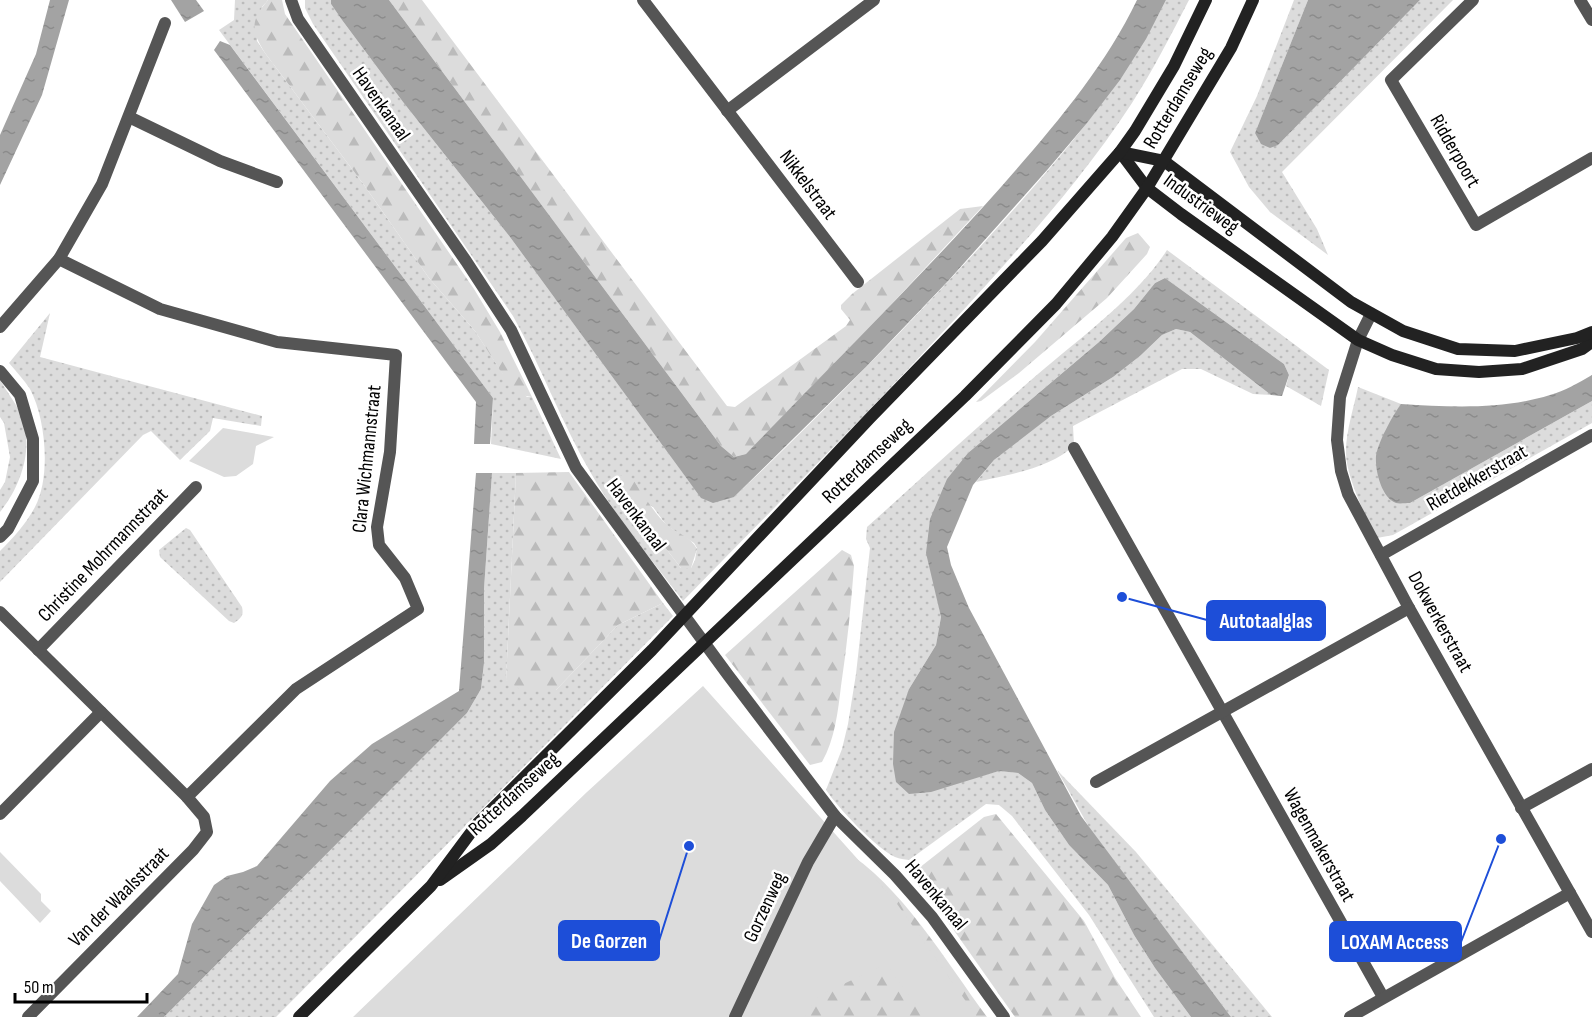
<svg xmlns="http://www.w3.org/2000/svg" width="1592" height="1017" font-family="'Sofia Sans Condensed',sans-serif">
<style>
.grass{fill:url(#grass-dots);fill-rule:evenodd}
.forest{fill:url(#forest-firs)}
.park{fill:#dcdcdc}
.water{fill:url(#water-ripples)}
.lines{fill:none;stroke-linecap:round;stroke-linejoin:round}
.street{stroke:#555;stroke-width:12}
.secondary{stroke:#222;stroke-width:12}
.labels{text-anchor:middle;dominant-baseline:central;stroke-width:5;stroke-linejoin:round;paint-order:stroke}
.street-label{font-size:20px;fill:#000;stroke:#fff}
.leader{fill:none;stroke:#1d4ed8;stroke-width:2}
.callout-dot{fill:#1d4ed8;stroke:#fff;stroke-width:2}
.callout{fill:#1d4ed8;stroke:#1d4ed8;stroke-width:2}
.callout-label{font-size:21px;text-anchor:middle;font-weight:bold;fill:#fff}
</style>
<defs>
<pattern id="grass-dots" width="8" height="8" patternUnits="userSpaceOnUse" patternTransform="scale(1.5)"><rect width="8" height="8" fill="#dcdcdc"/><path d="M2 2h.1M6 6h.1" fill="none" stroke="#bbb" stroke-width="1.8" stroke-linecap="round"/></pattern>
<pattern id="forest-firs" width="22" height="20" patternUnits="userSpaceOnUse" patternTransform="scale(1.5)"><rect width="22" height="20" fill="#dcdcdc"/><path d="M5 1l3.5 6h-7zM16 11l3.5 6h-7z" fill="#bbb"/></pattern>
<pattern id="water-ripples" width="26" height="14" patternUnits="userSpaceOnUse" patternTransform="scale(1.5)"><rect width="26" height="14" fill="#a3a3a3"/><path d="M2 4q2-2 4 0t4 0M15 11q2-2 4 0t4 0" fill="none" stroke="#8b8b8b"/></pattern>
</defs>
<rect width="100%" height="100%" fill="#fff"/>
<g class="grass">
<path d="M235,0H268L262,7L257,41L265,53L364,185L429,278L475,331L503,374L527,397H532L561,459L491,444L493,398L219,30L234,20Z"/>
<path d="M305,0H331V4L342,20L403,102L510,237L688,480L734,497C819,417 901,333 980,247C1050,170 1119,93 1166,0H1189C1171,35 1153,70 1132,103C1082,180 1019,249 957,317C868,413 775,507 683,601C652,560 618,520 592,475C562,424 542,368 513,316L313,24L305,8ZM619,488L653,507L667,526L694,543L697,548L695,560L691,568H681Z"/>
<path d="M1294,0H1308L1255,133L1278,145L1420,0H1453L1282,172L1317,229L1328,255L1270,212L1249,187L1230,152L1257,96Z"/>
<path d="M1167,250L1329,370L1321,406L1286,386L1289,375L1284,364L1165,278L1155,283L1134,309L1099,342L968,453L935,587L941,617L936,645L909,689L970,779L999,771L1018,773L1032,783L1045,810L1069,845L1108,885L1134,935L1155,968L1191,1017H1154L1089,915L1012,816L999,805L986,804L909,860C904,859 900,859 895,857C876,848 838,808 826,790L842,749L848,724L856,674L870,548L866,539L867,527C924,476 980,424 1038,374C1080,338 1138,296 1167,250Z"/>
<path d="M50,313L40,357L262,416L261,426L213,418L210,431L180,460L151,431L143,435L0,582V551C13,538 26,524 35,507C51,477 46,419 30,389C24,380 16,371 9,363Z"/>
<path d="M1176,329L1190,332L1271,395L1253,394L1201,369H1182L1073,426L1074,445C1053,468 1006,475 976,482L994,460L1017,441L1051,416L1113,377L1140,356L1162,335Z"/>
<path d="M0,380C6,390 14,401 20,412C35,445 22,485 0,512V490L5,482L10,457L4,423L0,417Z"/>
<path d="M1358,387L1401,404L1379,445L1410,503L1592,401V423L1393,535L1377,538C1366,518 1345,474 1346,451C1346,431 1354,407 1358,387Z"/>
<path d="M492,473H516L506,680L556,690L618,625L663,603L673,616L276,1017H164L467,713L481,689L484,663V589Z"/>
<path d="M186,528L190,530L242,607C244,616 241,618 234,623L229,621L160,557L159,550Z"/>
<path d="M1057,770L1136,852L1272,1017H1231L1090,829Z"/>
</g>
<g class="forest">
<path d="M268,0H282L285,14L474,289L500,332L532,397L520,395L512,389L475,331L429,278L364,185L265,53C251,30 250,21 268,0Z"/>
<path d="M389,0H422L727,406L735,407L846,326L850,320L841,309V305L852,294L960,209L983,206L888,308L746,454L734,457L721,446Z"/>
<path d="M1138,233L1150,247L1147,254L1107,298L1019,373L981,401L976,402L1035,342L1126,238Z"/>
<path d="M569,472L663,603L618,625L556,690H521L506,680L516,473Z"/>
<path d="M618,476H627L634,481C643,494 656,516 668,526C678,534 690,536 697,549L691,568H681L619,488L616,482Z"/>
<path d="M842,550L851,555L854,566C851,606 847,646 841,686C838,711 835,739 822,762L810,765L725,655Z"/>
<path d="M996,814L1084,921L1115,978L1141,1017H1015L941,912L906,871L919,868L984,817Z"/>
<path d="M842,849C900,883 947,963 987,1017H747Z"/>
</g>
<g class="park">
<path d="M223,428L274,437L256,446L253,464L236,476L224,477L189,461Z"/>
<path d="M703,686L895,901L977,1017H925L886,964L818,996L805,1017H353L587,792Z"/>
<path d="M0,852L41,894V901L51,911L40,923L0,881Z"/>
</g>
<g class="water">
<path d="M50,0H69L42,95L0,185V135L36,54Z"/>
<path d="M171,0H196L204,11L185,22Z"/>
<path d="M331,0H389L721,446L734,457L746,454C831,365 919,279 1001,187C1051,130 1104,69 1137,0H1166L1146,39L1120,80L1087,123L1048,169L949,280L866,367L734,497L713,503L701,498L510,237L403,102L342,20L331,4Z"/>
<path d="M1308,0H1420L1278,145L1270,148L1261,144L1255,133Z"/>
<path d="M220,41L230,45L493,398L490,444H474L476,402L214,50Z"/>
<path d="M1165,278L1284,364L1289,375L1282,396L1271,395L1190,332L1176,329L1162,335L1140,356L1113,377L1051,416L994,460L973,485L947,547L951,565L969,608L1081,816L1231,1017H1191L1155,968L1134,935L1108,885L1069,845L1045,810L1032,783L1018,773L999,771L931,792L909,794L896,782L893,764L894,732L909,689L936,645L941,617L926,553L930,519L947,479L968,453L1099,342L1134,309L1155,283Z"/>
<path d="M1592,375V401L1410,503C1406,503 1399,504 1396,503C1381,497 1375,470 1376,456C1378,442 1393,415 1401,404C1450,407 1502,410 1550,395C1565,391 1578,383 1592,375Z"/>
<path d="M476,473H492L484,589V663L481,689L467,713L164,1017H137L178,974L192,924L214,885L227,876L243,872L257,866L330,781L372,744L459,691Z"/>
</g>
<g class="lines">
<g class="street">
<path d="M291,0L298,19L466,261L511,330L576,468L728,675L835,816L895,875L932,917L1004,1017"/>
<path d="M643,0L858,282"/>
<path d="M1473,0L1391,80L1476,225L1592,158"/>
<path d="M1580,0L1592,20"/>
<path d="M727,111L874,0"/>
<path d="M129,117L220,161L277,182"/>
<path d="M59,259L160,309L277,342L396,355L390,452L377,527L379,545L405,578L418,609L296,689L187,797"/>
<path d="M1371,314L1358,340L1340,397L1337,440L1341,471L1348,494L1409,608L1592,932"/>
<path d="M0,327L59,259L102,184L165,23"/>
<path d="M0,371L20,395L33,439V481L8,529L0,537"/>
<path d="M1074,448L1383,997"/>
<path d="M1381,555L1592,435"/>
<path d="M0,612L187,797L204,817L207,832L193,850L28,1017"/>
<path d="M38,650L196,487"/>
<path d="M1096,782L1409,608"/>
<path d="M1521,808L1592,769"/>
<path d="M0,814L101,712"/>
<path d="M735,1017L808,862L835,816"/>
<path d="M1350,1017L1570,893"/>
</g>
<g class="secondary">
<path d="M1120,152L1147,188L1181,214L1358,340L1392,355L1436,369L1479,372L1522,369L1582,349L1592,342"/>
<path d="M1120,152L1164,161L1351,302L1403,331L1458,349L1515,351L1577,338L1592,332"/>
<path d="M440,880L491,844L522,816L965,396L1056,304L1112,237L1147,188L1231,48L1253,0"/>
<path d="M299,1017L431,886L478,823L652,650L870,418L1042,241L1120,152L1135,131L1174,66L1206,0"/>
</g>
</g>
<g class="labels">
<g class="street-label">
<text transform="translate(1178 98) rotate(-59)">Rotterdamseweg</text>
<text transform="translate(381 104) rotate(55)">Havenkanaal</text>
<text transform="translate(1455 151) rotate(60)">Ridderpoort</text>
<text transform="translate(808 185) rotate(53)">Nikkelstraat</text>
<text transform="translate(1201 204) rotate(36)">Industrieweg</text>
<text transform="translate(367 459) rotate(-84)">Clara Wichmannstraat</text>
<text transform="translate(867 461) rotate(-43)">Rotterdamseweg</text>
<text transform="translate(1477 478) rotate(-30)">Rietdekkerstraat</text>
<text transform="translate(636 515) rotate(53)">Havenkanaal</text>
<text transform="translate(103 555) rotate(-46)">Christine Mohrmannstraat</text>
<text transform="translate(1440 622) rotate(61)">Dokwerkerstraat</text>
<text transform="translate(514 794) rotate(-42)">Rotterdamseweg</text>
<text transform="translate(1319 845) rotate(61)">Wagenmakerstraat</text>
<text transform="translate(936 895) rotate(50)">Havenkanaal</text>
<text transform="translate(119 897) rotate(-45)">Van der Waalsstraat</text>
<text transform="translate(765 907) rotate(-65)">Gorzenweg</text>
</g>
</g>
<path class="leader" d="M1122 597L1207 620M689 846L659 941M1501 839L1461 942"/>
<g class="callout-dot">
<circle cx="1122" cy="597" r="6"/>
<circle cx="689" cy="846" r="6"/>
<circle cx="1501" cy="839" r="6"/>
</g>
<g class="callout">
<rect x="1207" y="601" width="118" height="39" rx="6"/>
<rect x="559" y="921" width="100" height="39" rx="6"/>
<rect x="1330" y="922" width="131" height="39" rx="6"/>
</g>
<g class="callout-label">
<text x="1266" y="628">Autotaalglas</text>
<text x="609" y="948">De Gorzen</text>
<text x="1395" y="949">LOXAM Access</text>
</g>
<path d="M15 993v9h132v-9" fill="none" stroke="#000000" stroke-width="3"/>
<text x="24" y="993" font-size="18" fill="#000000" stroke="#ffffff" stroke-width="4.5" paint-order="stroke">50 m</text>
</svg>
